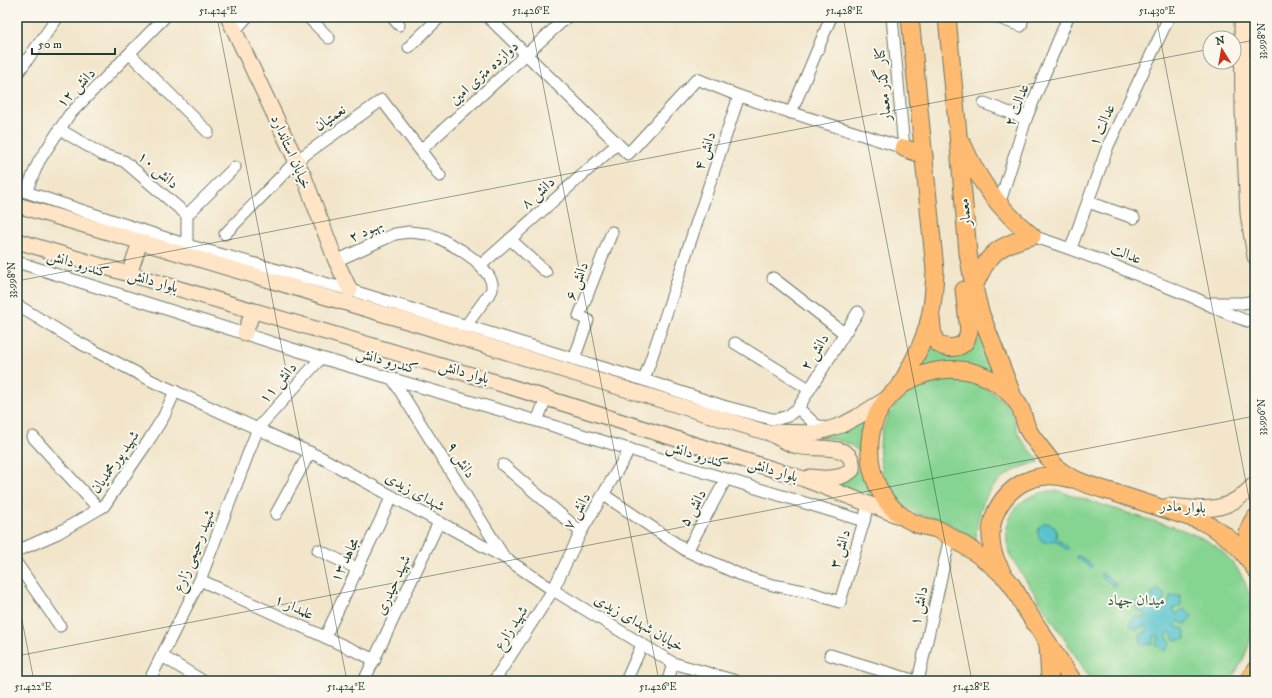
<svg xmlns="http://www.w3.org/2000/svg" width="1272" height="698" font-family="'IM FELL DW Pica',Amiri,serif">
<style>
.green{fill:#86d492;stroke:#528863}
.water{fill:#56c3cd;stroke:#3a8080}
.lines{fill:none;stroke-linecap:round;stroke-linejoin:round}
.street-casing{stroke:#697868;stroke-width:13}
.secondary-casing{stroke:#697868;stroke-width:17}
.primary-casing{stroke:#697868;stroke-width:19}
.street{stroke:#fff;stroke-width:11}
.secondary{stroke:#ffe4c6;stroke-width:15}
.primary{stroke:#febb71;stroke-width:17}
.ticks{fill:none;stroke:#1f3d34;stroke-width:1;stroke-opacity:0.45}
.labels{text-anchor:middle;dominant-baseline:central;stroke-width:4;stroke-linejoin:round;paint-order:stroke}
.street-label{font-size:15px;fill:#1f3d34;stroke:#fbf7ec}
.park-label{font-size:15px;fill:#345b47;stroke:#fbf7ec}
.neatline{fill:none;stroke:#1f3d34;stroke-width:1.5}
.ticks-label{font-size:10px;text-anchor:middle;fill:#1f3d34}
</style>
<rect width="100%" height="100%" fill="#fbf7ec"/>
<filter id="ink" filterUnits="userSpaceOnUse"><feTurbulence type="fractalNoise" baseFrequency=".025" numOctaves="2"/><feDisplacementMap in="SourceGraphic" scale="8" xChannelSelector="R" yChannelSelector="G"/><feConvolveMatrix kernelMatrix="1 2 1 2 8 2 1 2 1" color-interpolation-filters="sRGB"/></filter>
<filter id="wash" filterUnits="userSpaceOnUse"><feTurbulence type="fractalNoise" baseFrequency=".012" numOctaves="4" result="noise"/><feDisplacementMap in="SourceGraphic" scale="16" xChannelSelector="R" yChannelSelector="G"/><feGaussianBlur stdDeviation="0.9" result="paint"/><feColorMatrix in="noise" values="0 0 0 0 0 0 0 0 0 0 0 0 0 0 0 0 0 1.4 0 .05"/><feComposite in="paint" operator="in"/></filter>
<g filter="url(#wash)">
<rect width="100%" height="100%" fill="#f2e5ca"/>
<g class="green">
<path d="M930,331L969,350L976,345L981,335L1000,380L912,374Z"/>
<path d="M947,379C973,380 1000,390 1012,414C1016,421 1016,429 1019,435C1024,445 1034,453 1040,462C997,471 976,497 976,542C966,535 950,523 939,519C934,517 927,517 921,515C914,513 907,507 901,502C868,469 874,412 915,389C925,383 936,381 947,379Z"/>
<path d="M868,417C858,445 857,473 874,498L831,482C838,479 849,476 856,471C860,468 861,464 861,460C860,442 835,440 821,437Z"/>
<path d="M1049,491H1059C1086,500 1113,508 1140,517C1158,523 1178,527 1195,535C1226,547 1250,577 1252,611C1254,638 1246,660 1229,681H1092L1010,556C999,522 1015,496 1049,491Z"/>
</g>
<g class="water">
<path d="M1046,523C1055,524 1058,530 1056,538L1069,548L1067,550L1054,540C1048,544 1043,543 1039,538C1036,531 1039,526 1046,523Z"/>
<path d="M1078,555L1093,566L1091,568L1076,557Z"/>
<path d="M1102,573L1117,584L1115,587L1100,576Z"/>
<path d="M1157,589L1165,595L1162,604L1168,605L1170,596L1180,595L1181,605L1173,609L1176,614L1184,609L1192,616L1186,624L1177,621L1176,627L1184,629L1186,639L1175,640L1171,632L1166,635L1171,643L1165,651L1156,645L1159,636L1154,635L1152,644L1141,645L1140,635L1148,630L1145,625L1137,630L1129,624L1136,616L1144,618L1146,613L1137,611L1135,601L1146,599L1150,607L1155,604L1150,597Z"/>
</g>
</g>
<g filter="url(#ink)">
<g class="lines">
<defs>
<g id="street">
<path d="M308,17L329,38"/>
<path d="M392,17L399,25"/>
<path d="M488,17L628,154L697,79L739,96L904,148L892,17"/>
<path d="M996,17L1021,26L1023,17"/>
<path d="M235,30L247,17"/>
<path d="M409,47L440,17"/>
<path d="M130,54L208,132"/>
<path d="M17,74L58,17"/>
<path d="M984,103L1026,119"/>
<path d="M791,113L831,17"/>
<path d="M59,129L103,155L124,161L187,215V245"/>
<path d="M421,150L567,17"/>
<path d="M17,189L187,245L350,290L574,359L644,380L723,406L772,419H778L788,416L798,408L858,312"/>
<path d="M26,192L39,161L69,115L165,17"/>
<path d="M1088,202L1134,218"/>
<path d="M999,205L1026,119L1068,17"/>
<path d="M187,215L235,167"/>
<path d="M225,234L296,161L382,100L440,176"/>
<path d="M1032,236C1086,253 1137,275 1190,296C1211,305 1233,318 1255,323"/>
<path d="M510,239L546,272"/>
<path d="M1071,248L1108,146L1169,17"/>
<path d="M336,261L395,234L409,232L428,234L439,238L461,250L475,260L489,276L492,283V290L462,331"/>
<path d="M17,262L321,358L537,421L864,521"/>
<path d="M480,266L617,144"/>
<path d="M773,278L844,333"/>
<path d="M1212,303H1243L1255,301"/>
<path d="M17,305L74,340L154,382L322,458L505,558L553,590L673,663L736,681"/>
<path d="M735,343L809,389"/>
<path d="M574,359L588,320L579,316L612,232"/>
<path d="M392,378L504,557"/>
<path d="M644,380L739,96"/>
<path d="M798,408L816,425L829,429"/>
<path d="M537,421L546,398"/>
<path d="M33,437L99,509"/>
<path d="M503,465L581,532"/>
<path d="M604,495L687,551L745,577L773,585L809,592L840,602L864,521L868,504"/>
<path d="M276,514L310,452"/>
<path d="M318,550L358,569"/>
<path d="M17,551L58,533L104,506L149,440L164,416L175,391"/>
<path d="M687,551L726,479"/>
<path d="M17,564L60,626"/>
<path d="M200,580L375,660"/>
<path d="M325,637L392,496"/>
<path d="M830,655L916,681"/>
<path d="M162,656L203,681"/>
<path d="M149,681L200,580L258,428L321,358"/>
<path d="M364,681L439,522"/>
<path d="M494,681L553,590L581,532L630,449"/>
<path d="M626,681L642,645"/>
<path d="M668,681L673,663"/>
<path d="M918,681L950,537"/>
</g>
<g id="secondary">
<path d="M228,17L304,177L336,261L350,290"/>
<path d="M1242,17L1243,111L1248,214L1255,257"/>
<path d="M17,205L427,327L570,372L765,432L817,433L829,429L842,425L857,417L888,398"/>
<path d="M17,241L495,382L804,479L902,517"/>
<path d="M129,274L140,242"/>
<path d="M245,333L253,311"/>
<path d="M771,434C779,438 788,444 797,446C813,451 856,440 852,470C841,480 824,479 810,477"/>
<path d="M1168,506C1208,509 1225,515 1255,484"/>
</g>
<g id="primary">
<path d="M947,17L958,134L968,253L974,287L980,312L1012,394"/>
<path d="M963,145C980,184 1000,209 1032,236"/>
<path d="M904,148L924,155"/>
<path d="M974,287C987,254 998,245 1032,236"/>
<path d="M931,318C932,325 932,334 935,340C941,349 956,350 964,343C967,340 968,335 969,331L964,290"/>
<path d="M900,387C907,372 916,358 922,342C932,319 934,295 935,270L910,17"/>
<path d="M1247,556C1247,542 1246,529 1255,518"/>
<path d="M1001,570C970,521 1015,461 1071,479"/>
<path d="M1048,645L1050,681"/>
<path d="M1073,681C1057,657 1041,632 1025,608C1019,597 1013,584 1004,576C985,558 962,543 939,530C932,527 924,527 917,524C880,509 865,470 871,433C875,410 893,388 914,378C936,368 961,366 984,376C999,383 1016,396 1022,412C1024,418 1025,424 1028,430C1031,436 1053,464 1058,469C1076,483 1100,488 1121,495C1148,504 1174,512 1201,521C1224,532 1242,547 1255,569"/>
<path d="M1248,681L1255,670"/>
</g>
</defs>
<use href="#street" class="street-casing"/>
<use href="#secondary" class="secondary-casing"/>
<use href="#primary" class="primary-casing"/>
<use href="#street" class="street"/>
<use href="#secondary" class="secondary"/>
<use href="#primary" class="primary"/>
</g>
</g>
<path class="ticks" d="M217,17L347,681M530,17L659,681M843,17L972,681M1156,17L1255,529M1234,44L1255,40M17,281L1210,49M17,595L34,681M17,656L1255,416"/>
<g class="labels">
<g class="street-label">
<text transform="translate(484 73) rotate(-42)">دوازده متری امین</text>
<text transform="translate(883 84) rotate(-95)">کنار گذر معمار</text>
<text transform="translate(76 88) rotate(-46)">دانش ۱۲</text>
<text transform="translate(1017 105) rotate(-69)">عدالت ۲</text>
<text transform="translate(330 118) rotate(-35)">نعمتیان</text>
<text transform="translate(1102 125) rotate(-66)">عدالت ۱</text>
<text transform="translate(705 151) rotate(-71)">دانش ۴</text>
<text transform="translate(291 152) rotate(66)">خیابان استاندارد</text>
<text transform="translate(158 170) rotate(41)">دانش ۱۰</text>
<text transform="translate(538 193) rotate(-42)">دانش ۸</text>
<text transform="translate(965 212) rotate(-95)">معمار</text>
<text transform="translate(366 231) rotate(-25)">بهبود ۲</text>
<text transform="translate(1126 254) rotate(22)">عدالت</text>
<text transform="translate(78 264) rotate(17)">کندرو دانش</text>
<text transform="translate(153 281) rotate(16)">بلوار دانش</text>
<text transform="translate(577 281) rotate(-69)">دانش ۶</text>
<text transform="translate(815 352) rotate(-58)">دانش ۲</text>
<text transform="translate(387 361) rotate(16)">کندرو دانش</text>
<text transform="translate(464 372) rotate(16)">بلوار دانش</text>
<text transform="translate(278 383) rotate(-49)">دانش ۱۱</text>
<text transform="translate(697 455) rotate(17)">کندرو دانش</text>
<text transform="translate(461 460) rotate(58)">دانش ۹</text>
<text transform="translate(115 462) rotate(-55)">شهید پورمحمدیان</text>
<text transform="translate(773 470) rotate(17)">بلوار دانش</text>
<text transform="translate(415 492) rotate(29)">شهدای زیدی</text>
<text transform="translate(1183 507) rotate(3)">بلوار مادر</text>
<text transform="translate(693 508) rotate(-61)">دانش ۵</text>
<text transform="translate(577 511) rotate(-60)">دانش ۷</text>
<text transform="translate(840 549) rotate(-73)">دانش ۳</text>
<text transform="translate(194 551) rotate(-68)">شهید رحیمی زارع</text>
<text transform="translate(345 560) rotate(-64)">مجاهد ۱۳</text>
<text transform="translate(393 585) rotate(-65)">شهید حیدری</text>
<text transform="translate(919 606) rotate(-78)">دانش ۱</text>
<text transform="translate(294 607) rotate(25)">علمدار ۱</text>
<text transform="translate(639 623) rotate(30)">خیابان شهدای زیدی</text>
<text transform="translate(511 628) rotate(-57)">شهید زارع</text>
</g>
<g class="park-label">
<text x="1136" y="600">میدان جهاد</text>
</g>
</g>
<rect width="1272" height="698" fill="none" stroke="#fbf7ec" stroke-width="44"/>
<g transform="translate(1222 50) rotate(349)"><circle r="19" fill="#fbf7ec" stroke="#a3ada2"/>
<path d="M0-3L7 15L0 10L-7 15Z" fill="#c8321e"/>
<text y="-6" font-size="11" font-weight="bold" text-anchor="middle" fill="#1f3d34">N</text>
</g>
<path d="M32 48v6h83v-6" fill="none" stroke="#1f3d34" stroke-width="2"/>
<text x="38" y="48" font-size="12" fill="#1f3d34" stroke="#fbf7ec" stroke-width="3" paint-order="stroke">50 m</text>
<rect x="22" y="22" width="1228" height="654" class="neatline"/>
<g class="ticks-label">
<text x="218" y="14">51.424°E</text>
<text x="531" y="14">51.426°E</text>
<text x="844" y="14">51.428°E</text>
<text x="1157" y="14">51.430°E</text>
<text transform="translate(1261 41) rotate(-90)" y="4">33.998°N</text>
<text transform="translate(11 280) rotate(-90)" y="4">33.998°N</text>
<text transform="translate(1261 417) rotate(-90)" y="4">33.996°N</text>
<text x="33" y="690">51.422°E</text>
<text x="346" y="690">51.424°E</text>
<text x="658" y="690">51.426°E</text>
<text x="971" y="690">51.428°E</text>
</g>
</svg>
